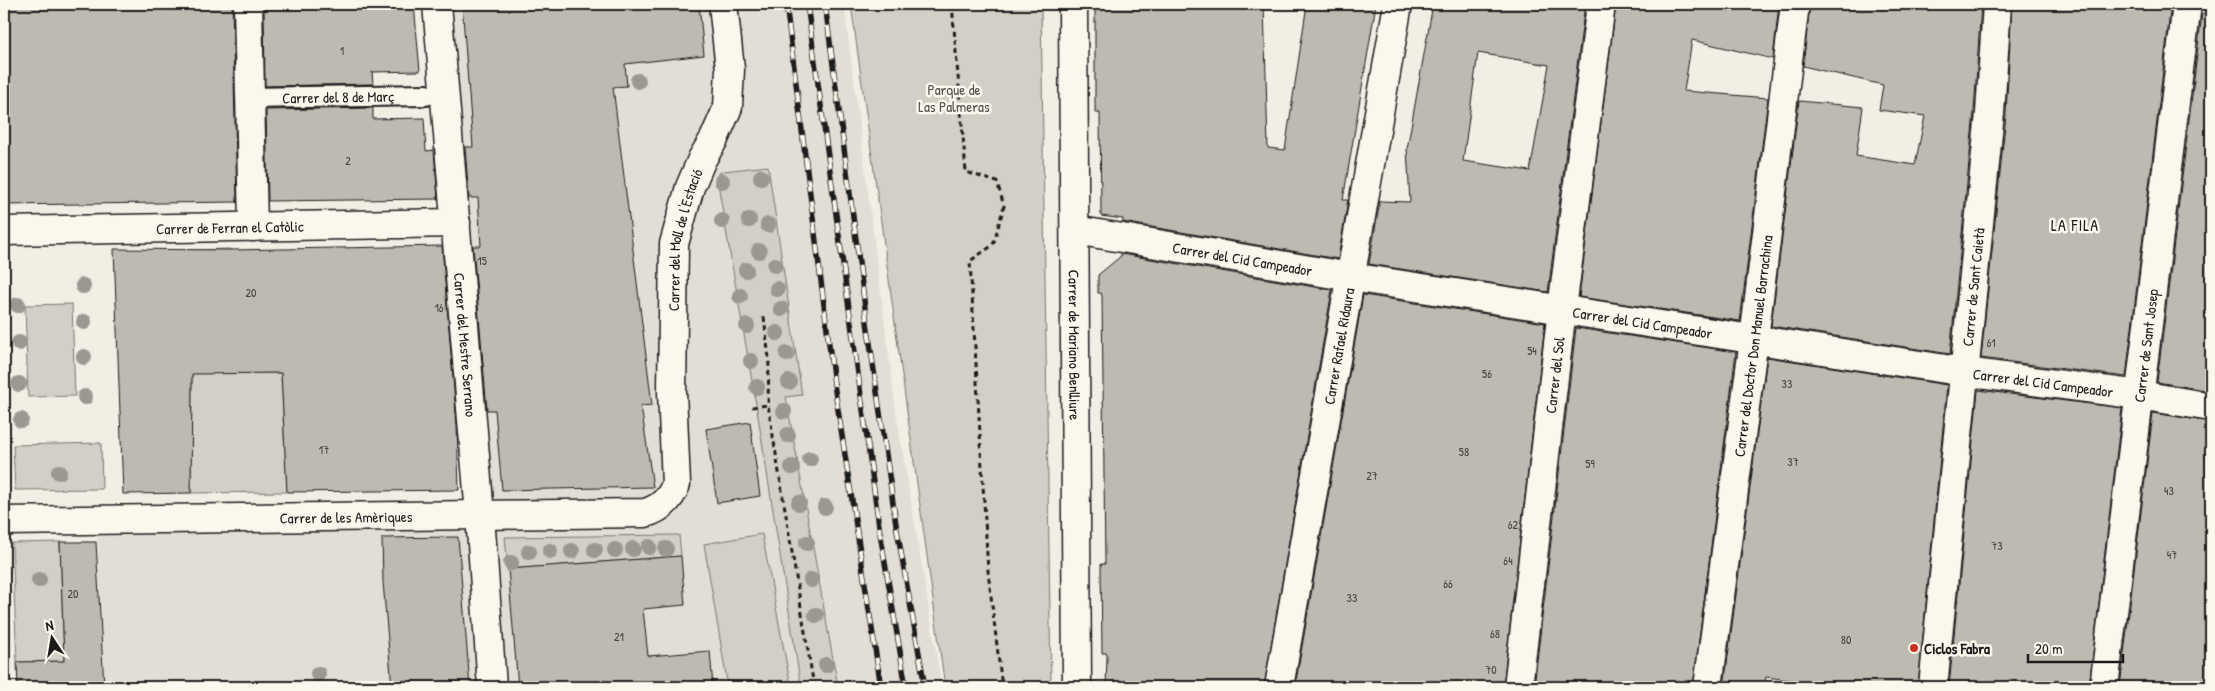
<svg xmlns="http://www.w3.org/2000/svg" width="2215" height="691" font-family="'Patrick Hand',sans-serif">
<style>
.built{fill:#e2ded5}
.green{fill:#d2cfc6;stroke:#777671}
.building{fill:#bdbab1;stroke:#1c1c1c;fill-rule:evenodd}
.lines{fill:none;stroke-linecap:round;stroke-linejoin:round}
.pedestrian-casing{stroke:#1c1c1c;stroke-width:24}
.minor-casing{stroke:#1c1c1c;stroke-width:31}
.tertiary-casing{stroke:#1c1c1c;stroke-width:31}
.path{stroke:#1c1c1c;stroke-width:3;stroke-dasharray:5 4;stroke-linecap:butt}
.pedestrian{stroke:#fbf7ec;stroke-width:20}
.minor{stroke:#fbf7ec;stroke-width:28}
.tertiary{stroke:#fbf7ec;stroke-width:28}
.rail-casing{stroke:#1c1c1c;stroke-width:5.5}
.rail{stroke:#fbf7ec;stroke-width:4;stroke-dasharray:11;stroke-linecap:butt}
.tree{fill:#9b9892}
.poi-dot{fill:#c8321e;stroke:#fbf7ec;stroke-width:2}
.labels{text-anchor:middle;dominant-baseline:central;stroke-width:5;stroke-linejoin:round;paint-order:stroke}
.number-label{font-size:12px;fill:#444441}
.park-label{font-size:15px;fill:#53524f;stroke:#fbf7ec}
.street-label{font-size:15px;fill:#1c1c1c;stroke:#fbf7ec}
.poi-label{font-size:15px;font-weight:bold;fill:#1c1c1c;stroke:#fbf7ec;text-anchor:start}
.neighbourhood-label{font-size:16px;letter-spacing:1px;fill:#1c1c1c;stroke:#fbf7ec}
</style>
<rect width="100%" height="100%" fill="#f2eee4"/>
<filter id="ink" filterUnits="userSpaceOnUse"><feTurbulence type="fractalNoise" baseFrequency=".02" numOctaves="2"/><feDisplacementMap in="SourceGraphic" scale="10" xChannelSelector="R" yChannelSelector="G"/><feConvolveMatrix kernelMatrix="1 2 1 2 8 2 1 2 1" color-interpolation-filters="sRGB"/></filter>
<g filter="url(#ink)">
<path class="built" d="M437,4H844L896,412L942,687H104L96,519L480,515Z"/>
<g class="green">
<path d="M851,4H1041L1051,687H945Z"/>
<path d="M768,166L802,395L786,397L838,687H801L757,410L717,178L719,173L724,171Z"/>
<path d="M230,249V373H281L287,492L191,493L192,374L187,250Z"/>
<path d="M72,304L75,396L28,397L25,305Z"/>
<path d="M101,443L102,489L15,490L13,445Z"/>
<path d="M762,534L791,687H728L704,544Z"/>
<path d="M679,535L681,556L508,569L505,537Z"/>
<path d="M60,542L64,661L17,662L12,543Z"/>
</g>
<g class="building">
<path d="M4,4H232L237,202L4,205Z"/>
<path d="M264,4H414L420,71L372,72L373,84L265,86Z"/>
<path d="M462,4H699L704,55L625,64L627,86L613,87L652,405L641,406L653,487L502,490L495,410H487L473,246H481L478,198H469L465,147H473Z"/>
<path d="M1095,4H1264L1268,148L1285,150L1307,4H1376L1343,200H1348L1338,259L1123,222V219L1101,216L1100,113H1095Z"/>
<path d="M1433,4H1585L1548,292L1369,264L1380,201L1410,202L1407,149ZM1478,53L1549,65L1530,171L1463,161Z"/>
<path d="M1616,4H1779L1773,59L1692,40L1684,91L1768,98L1740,321L1579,297Z"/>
<path d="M1810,4H1981L1974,112L1950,354L1771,326L1799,101L1863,107L1856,156L1915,165L1925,116L1879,110L1883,85L1803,66Z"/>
<path d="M2012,4H2171L2126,377L1981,358L2006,115Z"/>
<path d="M2202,14L2211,15V391L2157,382Z"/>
<path d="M373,108V119L424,118L426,151L434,150L438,199L268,201L266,110Z"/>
<path d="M442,246L457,426L459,490L287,492L281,373L192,374L191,493L123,494L114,249L230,250Z"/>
<path d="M1121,254L1332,290L1264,687H1106L1107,656L1106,653H1102L1101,564H1105L1102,296L1101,293H1098V275L1121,256Z"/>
<path d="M1363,295L1545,323L1503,687H1295Z"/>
<path d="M1576,328L1736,352L1693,687H1534Z"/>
<path d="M1767,357L1947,385L1918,687H1811L1812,683L1766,677L1764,687H1724Z"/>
<path d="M1978,390L2122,408L2089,687H1949Z"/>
<path d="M2153,413L2211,422V687H2120Z"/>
<path d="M750,422L760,496L717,503L706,429Z"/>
<path d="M458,537L470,687H392L383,582L382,538Z"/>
<path d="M60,542H96L104,687H18L17,662L64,661Z"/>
<path d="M681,556L685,605L643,609L648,656L710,651L713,687H518L508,569Z"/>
</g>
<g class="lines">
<defs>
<g id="pedestrian">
<path id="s1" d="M249,98L426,95"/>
</g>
<g id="minor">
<path d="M248,4L253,227"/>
<path id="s2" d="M437,4L480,515L492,687"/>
<path id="s3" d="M1075,230L1351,277L1965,372L2140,395L2211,407"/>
<path id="s4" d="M4,231L456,223"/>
<path id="s5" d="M4,521L645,513C660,509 671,499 676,484L672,391L674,244L690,187L702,159L714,139L728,107L730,69L723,4"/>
<path id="s6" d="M1279,687L1398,4"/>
<path id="s7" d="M1518,687L1562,309L1601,4"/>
<path id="s8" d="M1708,687L1754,339L1795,4"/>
<path id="s9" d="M1933,687L1990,113L1997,4"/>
<path id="s10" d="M2104,687L2187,4"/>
</g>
<g id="tertiary">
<path id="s11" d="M1073,4L1077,687"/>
</g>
</defs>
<use href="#pedestrian" class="pedestrian-casing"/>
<use href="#minor" class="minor-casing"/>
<use href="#tertiary" class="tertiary-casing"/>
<g class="path">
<path d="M952,4L966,172L997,182L1004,206L993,245L970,261L988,571L1002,687"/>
<path d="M764,317L769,359L768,405L814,687"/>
<path d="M752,407L768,405"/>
</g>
<use href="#pedestrian" class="pedestrian"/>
<use href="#minor" class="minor"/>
<use href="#tertiary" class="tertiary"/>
<defs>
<g id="rail">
<path d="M786,4L834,384L881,687"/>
<path d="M807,4L880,533L906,687"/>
<path d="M825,4L866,315L896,524L925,687"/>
</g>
</defs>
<use href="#rail" class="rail-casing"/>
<use href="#rail" class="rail"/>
</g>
<g class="tree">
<circle cx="638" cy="81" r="8"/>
<circle cx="761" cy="177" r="8"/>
<circle cx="722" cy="181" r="8"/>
<circle cx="749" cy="220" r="8"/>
<circle cx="722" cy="221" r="8"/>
<circle cx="768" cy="225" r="8"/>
<circle cx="759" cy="251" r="8"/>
<circle cx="775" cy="265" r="8"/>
<circle cx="746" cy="270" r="8"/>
<circle cx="83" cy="286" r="8"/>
<circle cx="777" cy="289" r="8"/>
<circle cx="740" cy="296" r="8"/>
<circle cx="18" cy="305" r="8"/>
<circle cx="781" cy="309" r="8"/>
<circle cx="84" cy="322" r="8"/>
<circle cx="747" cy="326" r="8"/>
<circle cx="777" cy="333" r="8"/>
<circle cx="19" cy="343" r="8"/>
<circle cx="787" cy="354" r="8"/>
<circle cx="84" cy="357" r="8"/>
<circle cx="751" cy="361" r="8"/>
<circle cx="789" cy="382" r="8"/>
<circle cx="19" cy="384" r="8"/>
<circle cx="757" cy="387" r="8"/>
<circle cx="85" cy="397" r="8"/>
<circle cx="784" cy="411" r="8"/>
<circle cx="21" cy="420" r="8"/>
<circle cx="788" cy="435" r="8"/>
<circle cx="810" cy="459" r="8"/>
<circle cx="792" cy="467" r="8"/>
<circle cx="59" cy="472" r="8"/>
<circle cx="799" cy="503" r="8"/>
<circle cx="825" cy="507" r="8"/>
<circle cx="807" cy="543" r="8"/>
<circle cx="649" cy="547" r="8"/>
<circle cx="633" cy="549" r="8"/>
<circle cx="666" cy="549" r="8"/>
<circle cx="595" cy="550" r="8"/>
<circle cx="615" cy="550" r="8"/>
<circle cx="550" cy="551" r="8"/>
<circle cx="572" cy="551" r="8"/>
<circle cx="529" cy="552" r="8"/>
<circle cx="511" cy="563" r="8"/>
<circle cx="39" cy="580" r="8"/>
<circle cx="811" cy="580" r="8"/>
<circle cx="816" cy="615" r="8"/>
<circle cx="826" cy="665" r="8"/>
<circle cx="318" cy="674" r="8"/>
</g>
</g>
<circle class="poi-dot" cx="1914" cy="648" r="5"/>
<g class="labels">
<g class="number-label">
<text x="342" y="50">1</text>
<text x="348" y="160">2</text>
<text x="482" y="260">15</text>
<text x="251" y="292">20</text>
<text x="439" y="307">16</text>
<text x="1991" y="342">61</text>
<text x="1532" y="350">54</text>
<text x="1487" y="373">56</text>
<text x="1787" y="383">33</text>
<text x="324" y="449">17</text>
<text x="1464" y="451">58</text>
<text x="1793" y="461">37</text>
<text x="1590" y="463">59</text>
<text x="1372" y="475">27</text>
<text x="2169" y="490">43</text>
<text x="1513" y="524">62</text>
<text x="1997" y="545">73</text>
<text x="2172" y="554">47</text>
<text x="1508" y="560">64</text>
<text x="1448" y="583">66</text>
<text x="73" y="593">20</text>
<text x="1352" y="597">33</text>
<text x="1495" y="633">68</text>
<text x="619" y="636">21</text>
<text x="1846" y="639">80</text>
<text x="1491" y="669">70</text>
</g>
<g class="park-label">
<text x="954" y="89">Parque de<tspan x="954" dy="17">Las Palmeras</tspan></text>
</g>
<g class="street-label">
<text stroke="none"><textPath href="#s1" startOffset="89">Carrer del 8 de Març</textPath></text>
<text stroke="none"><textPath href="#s4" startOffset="226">Carrer de Ferran el Catòlic</textPath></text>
<text stroke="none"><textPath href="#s5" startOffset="931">Carrer del Moll de l'Estació</textPath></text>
<text stroke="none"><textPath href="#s3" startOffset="170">Carrer del Cid Campeador</textPath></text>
<text stroke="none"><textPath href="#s9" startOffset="402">Carrer de Sant Caietà</textPath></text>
<text stroke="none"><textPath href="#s3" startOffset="575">Carrer del Cid Campeador</textPath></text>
<text stroke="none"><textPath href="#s2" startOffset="342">Carrer del Mestre Serrano</textPath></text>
<text stroke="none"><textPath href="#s11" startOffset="341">Carrer de Mariano Benlliure</textPath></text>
<text stroke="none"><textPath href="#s10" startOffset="344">Carrer de Sant Josep</textPath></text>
<text stroke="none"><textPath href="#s6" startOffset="346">Carrer Rafael Ridaura</textPath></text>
<text stroke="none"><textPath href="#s8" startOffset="344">Carrer del Doctor Don Manuel Barrachina</textPath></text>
<text stroke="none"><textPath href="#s7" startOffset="314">Carrer del Sol</textPath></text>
<text stroke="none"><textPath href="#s3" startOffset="980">Carrer del Cid Campeador</textPath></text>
<text stroke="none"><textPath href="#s5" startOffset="342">Carrer de les Amèriques</textPath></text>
</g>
<g class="poi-label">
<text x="1924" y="648">Ciclos Fabra</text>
</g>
<g class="neighbourhood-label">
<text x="2075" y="225">LA FILA</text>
</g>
</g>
<rect width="2215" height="691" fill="none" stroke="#fbf7ec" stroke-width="20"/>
<rect x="10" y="10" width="2195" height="671" fill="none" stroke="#1c1c1c" stroke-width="2" filter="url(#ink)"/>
<g transform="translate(52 638) rotate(348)" stroke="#fbf7ec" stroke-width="4" paint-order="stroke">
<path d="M0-4L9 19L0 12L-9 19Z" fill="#1c1c1c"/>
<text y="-8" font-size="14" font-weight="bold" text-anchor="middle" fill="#1c1c1c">N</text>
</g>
<path d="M2028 654v8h95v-8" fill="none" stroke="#1c1c1c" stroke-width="2.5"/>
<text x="2035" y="654" font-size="15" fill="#1c1c1c" stroke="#fbf7ec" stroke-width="4" paint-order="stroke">20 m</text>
</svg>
